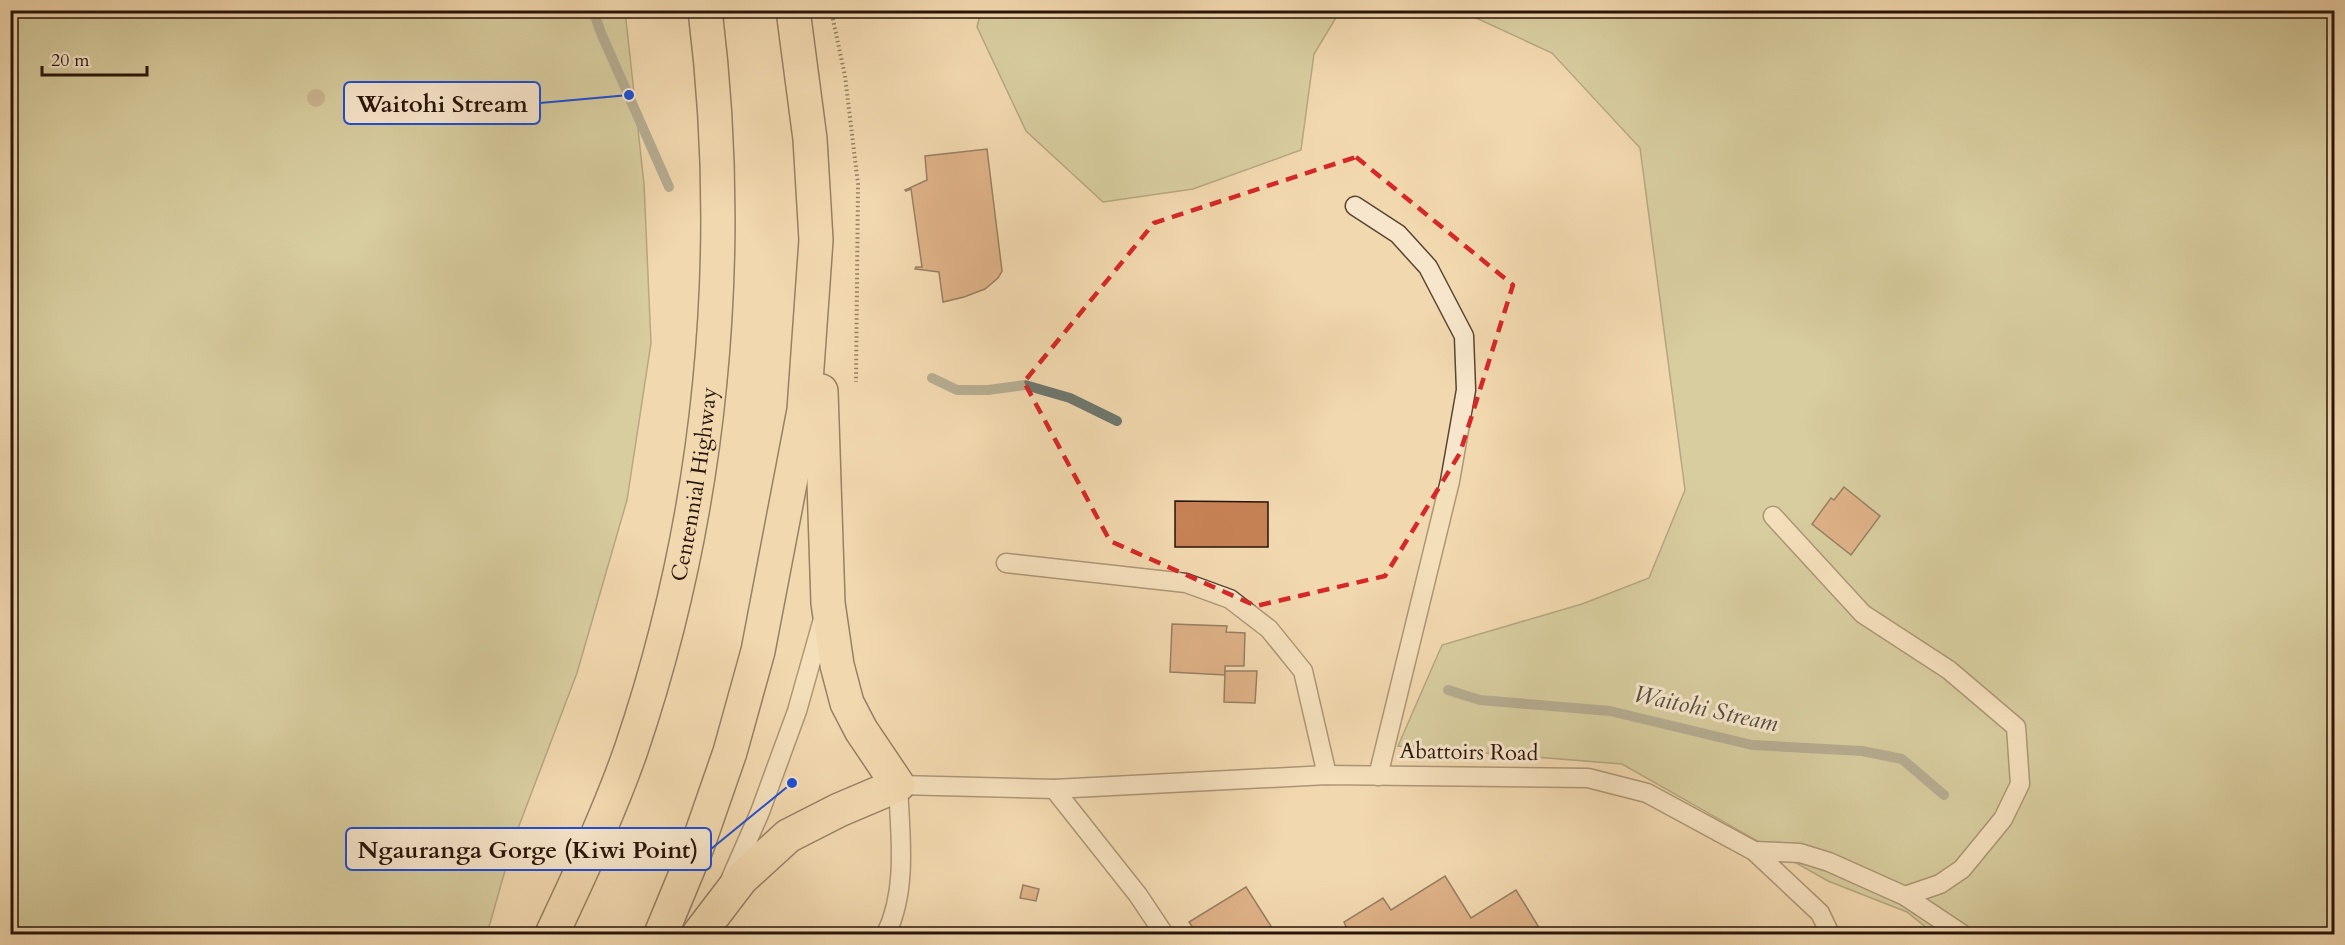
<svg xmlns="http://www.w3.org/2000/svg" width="2345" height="945" font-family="Cardo,serif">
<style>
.green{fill:#b8bf8d;stroke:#706a4c;stroke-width:1.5}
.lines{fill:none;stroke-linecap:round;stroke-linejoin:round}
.stream{stroke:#6e776e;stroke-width:10}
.building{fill:#c68154;stroke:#28140a;stroke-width:1.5}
.lane-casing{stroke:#5a4533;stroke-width:21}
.highway-casing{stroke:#28140a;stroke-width:36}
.path{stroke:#28140a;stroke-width:4;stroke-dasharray:1.5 3;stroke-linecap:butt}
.lane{stroke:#f7e6cb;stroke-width:18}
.highway{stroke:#f2d8af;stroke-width:33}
.tree{fill:#9b886a}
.marked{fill:none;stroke:#d62828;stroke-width:4.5;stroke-dasharray:12 8;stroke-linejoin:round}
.labels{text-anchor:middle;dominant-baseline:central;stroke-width:6;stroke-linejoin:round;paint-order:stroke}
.street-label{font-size:22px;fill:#28140a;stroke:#f7e6cb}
.water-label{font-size:24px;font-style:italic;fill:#514e44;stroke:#f7e6cb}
.leader{fill:none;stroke:#1d4ed8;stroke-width:2}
.callout-dot{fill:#1d4ed8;stroke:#f7e6cb;stroke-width:2}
.callout{fill:#f7e6cb;stroke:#1d4ed8;stroke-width:2}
.callout-label{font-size:24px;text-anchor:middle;font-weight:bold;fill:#28140a}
</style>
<rect width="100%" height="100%" fill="#f2d8af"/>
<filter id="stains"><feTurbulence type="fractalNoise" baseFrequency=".00333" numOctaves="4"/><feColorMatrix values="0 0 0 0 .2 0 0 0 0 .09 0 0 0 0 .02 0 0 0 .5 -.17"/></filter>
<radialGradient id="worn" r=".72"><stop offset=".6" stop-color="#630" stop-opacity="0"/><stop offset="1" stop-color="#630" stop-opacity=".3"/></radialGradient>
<g class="green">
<path d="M10,11H625L644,184L651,343L627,500L577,673L514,839L487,934H11Z"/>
<path d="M981,11L1340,10V11L1314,54L1301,150L1193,189L1103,202L1026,131L977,27Z"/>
<path d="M1461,11H2334V934H1934L1907,912L1828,881L1622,764L1398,746L1442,645L1582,604L1649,578L1685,490L1640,148L1552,53Z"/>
</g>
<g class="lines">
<g class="stream">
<path d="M593,10L601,33L669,187"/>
<path d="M932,378L957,390H988L1025,385L1070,398L1117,421"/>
<path d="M1448,690L1480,700L1610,711L1752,745L1862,751L1902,759L1944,795"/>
</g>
</g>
<g class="building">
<path d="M987,149L1002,271L998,278L985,289L964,297L943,302L939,272L915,269L916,267H922L911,189L906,191L905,190L927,180L925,156Z"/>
<path d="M1844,487L1880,516L1851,555L1812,524L1831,498L1834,500Z"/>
<path d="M1175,501L1268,502V547H1175Z"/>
<path d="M1172,624L1227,626L1226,632L1245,633L1244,666H1225V675L1170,672Z"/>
<path d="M1225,671H1257L1255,703L1224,702Z"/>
<path d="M1445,876L1471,918L1516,890L1543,934H1349L1344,922L1383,898L1391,910Z"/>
<path d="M1023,885L1039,889L1036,901L1020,898Z"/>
<path d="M1246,887L1276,934H1197L1189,922Z"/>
</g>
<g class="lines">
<defs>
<g id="lane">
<path d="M1355,206L1398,234L1428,267L1464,336L1466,390L1450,481L1378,776"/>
<path d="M1773,516L1863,614L1949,670L2016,727L2020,784L2003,819L1962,869L1940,884L1905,896"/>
<path d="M1006,563L1186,583L1230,599L1269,629L1303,671L1327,775"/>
<path d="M1054,789L1138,895L1164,934"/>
<path d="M1754,851L1800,853L1829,862L1905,896L1962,934"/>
<path d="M731,878L760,812L797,711L823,619"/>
<path d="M886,934C908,889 900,834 898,785L1054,789L1327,775L1588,778L1647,793L1754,851L1820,913L1830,934"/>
</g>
<g id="highway">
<path id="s1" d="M552,934C580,874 609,813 631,750C711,514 736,258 705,10"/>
<path d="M661,934L697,847L730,752L758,651L804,410L816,240L810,139L793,10"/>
<path d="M699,934L741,879L788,836L839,810L898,785L861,730L847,703L837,665L828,603L821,391"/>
</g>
</defs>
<use href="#lane" class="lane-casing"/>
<use href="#highway" class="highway-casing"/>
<path class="path" d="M831,10L845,76L858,184L856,382"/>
<use href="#lane" class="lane"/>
<use href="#highway" class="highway"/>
</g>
<circle class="tree" cx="316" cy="98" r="9"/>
<path d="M0 0H2345V945H0ZM1356,157L1513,285L1460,453L1385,576L1256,606L1110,541L1024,382L1154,223Z" fill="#f2d8af" fill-opacity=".55" fill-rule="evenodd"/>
<path class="marked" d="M1356,157L1513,285L1460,453L1385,576L1256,606L1110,541L1024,382L1154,223Z"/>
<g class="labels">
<g class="street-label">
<text stroke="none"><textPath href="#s1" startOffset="474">Centennial Highway</textPath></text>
<text transform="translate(1469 752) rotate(1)">Abattoirs Road</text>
</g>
<g class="water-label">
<text transform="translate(1706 709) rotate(12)">Waitohi Stream</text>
</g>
</g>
<path class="leader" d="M629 95L540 103M792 783L711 849"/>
<g class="callout-dot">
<circle cx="629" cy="95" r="6"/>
<circle cx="792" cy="783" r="6"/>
</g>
<g class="callout">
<rect x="344" y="82" width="196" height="42" rx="6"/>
<rect x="346" y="828" width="365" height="42" rx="6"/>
</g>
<g class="callout-label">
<text x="442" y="112">Waitohi Stream</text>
<text x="528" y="858">Ngauranga Gorge (Kiwi Point)</text>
</g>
<rect width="2345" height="945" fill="none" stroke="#f2d8af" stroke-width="36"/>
<rect x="12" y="12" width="2321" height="921" fill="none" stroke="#28140a" stroke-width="3"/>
<rect x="18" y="18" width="2309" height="909" fill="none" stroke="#28140a" stroke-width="1.5"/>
<path d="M42 66v9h105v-9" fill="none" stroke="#28140a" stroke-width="3"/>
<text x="51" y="66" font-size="18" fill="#28140a" stroke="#f7e6cb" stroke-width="4.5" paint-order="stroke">20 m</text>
<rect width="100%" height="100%" filter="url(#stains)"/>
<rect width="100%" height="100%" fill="url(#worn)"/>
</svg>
